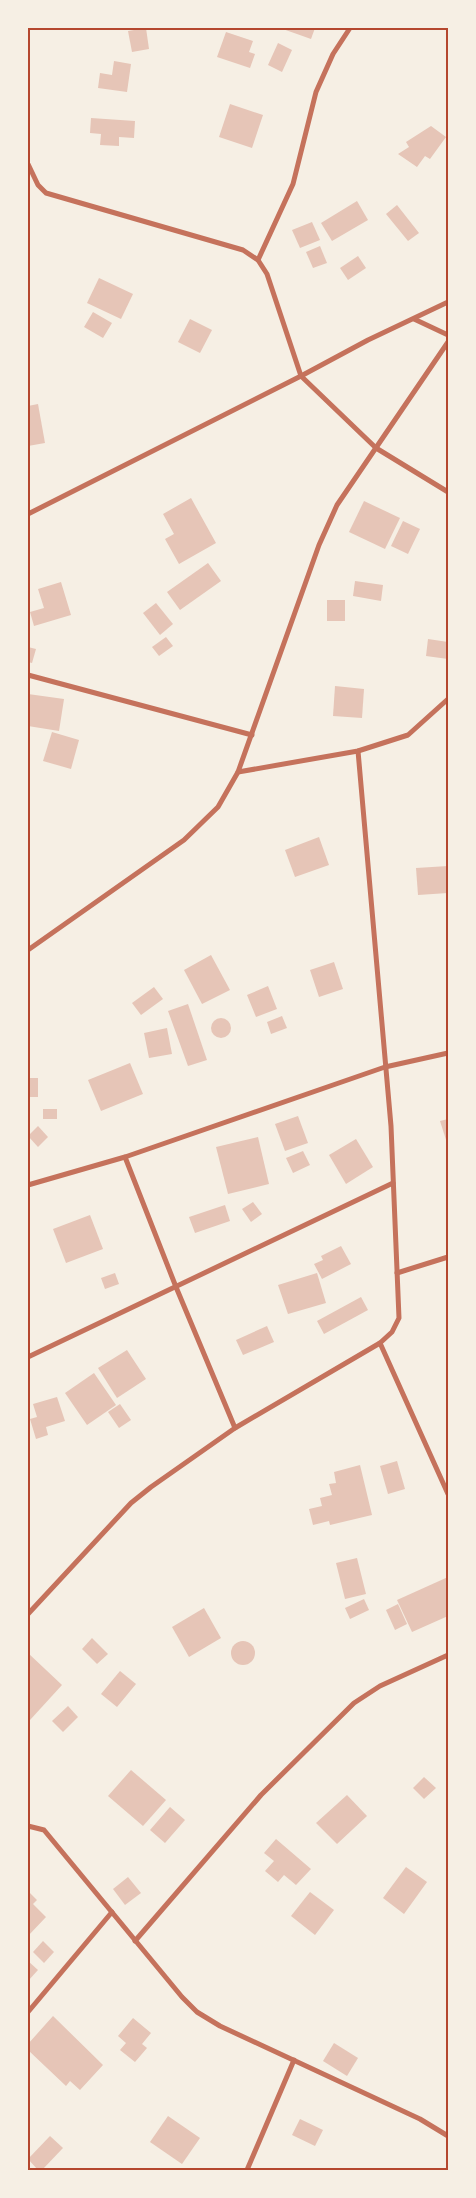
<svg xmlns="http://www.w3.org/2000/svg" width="476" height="2198" font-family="Quicksand,sans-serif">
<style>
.building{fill:#e6c5b7}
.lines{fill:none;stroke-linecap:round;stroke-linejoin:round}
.minor{stroke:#c5725c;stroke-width:5}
.neatline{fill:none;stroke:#b5482f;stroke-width:2}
</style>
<rect width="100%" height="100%" fill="#f6efe4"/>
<g class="building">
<path d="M146,28L149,49L132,52L128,31Z"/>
<path d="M280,28H315L311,39Z"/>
<path d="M226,32L253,41L249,52L255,54L250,68L217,57Z"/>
<path d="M278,43L292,50L282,72L268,65Z"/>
<path d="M114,61L131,64L127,92L98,88L100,73L112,75Z"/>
<path d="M230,104L263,115L252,148L219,137Z"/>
<path d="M91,118L135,121L134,138L119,137V146L100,145L101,134L90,133Z"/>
<path d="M431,126L446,137L430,159L425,156L417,167L398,154L409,147L406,142Z"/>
<path d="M357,201L368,220L332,241L321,223Z"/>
<path d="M397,205L419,233L408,241L386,214Z"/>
<path d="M312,222L320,240L300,248L292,230Z"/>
<path d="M320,246L327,263L313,268L306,252Z"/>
<path d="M358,256L366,268L348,280L340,268Z"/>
<path d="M99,278L133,294L121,319L87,303Z"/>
<path d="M93,312L112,323L103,338L84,327Z"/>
<path d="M190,319L212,330L200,353L178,342Z"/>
<path d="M38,404L45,443L28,446V406Z"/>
<path d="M191,498L216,543L179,564L165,539L174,534L163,514Z"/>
<path d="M364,501L400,518L385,549L349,532Z"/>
<path d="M403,521L420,529L408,554L391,546Z"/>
<path d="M208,563L221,581L180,610L167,592Z"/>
<path d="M355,581L383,585L381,601L353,596Z"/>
<path d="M61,582L71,615L34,626L30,612L44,608L38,589Z"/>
<rect x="327" y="600" width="18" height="21"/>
<path d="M156,603L173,624L160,635L143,613Z"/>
<path d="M166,637L173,646L159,656L152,647Z"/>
<path d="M428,639L448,642V659L426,656Z"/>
<path d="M28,647L36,649L32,663L28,662Z"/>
<path d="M335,686L364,689L362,718L333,716Z"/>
<path d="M28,694L64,699L59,731L28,726Z"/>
<path d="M52,732L79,740L71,769L43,761Z"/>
<path d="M319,837L329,865L295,877L285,850Z"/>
<path d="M448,866V893L418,895L416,868Z"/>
<path d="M211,955L230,990L202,1004L184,970Z"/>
<path d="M334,962L343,989L319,997L310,970Z"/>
<path d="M268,986L277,1009L256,1017L247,995Z"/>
<path d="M154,987L163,999L141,1015L132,1003Z"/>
<path d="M188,1004L207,1060L188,1066L168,1011Z"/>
<path d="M282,1016L287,1028L271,1034L267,1022Z"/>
<circle cx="221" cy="1028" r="10"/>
<path d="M167,1028L172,1054L149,1058L144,1033Z"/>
<path d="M130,1063L143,1094L101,1111L88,1080Z"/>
<rect x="28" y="1078" width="10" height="19"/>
<rect x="43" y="1109" width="14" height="10"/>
<path d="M298,1116L308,1143L285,1151L275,1124Z"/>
<path d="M448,1119V1146L440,1121Z"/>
<path d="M38,1126L48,1137L38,1147L28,1136Z"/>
<path d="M258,1137L269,1184L228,1194L216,1147Z"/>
<path d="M356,1139L373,1167L346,1184L329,1155Z"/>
<path d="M303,1151L310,1165L293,1173L286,1158Z"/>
<path d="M253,1202L262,1214L251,1222L242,1209Z"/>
<path d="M225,1205L230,1221L195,1233L189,1217Z"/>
<path d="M90,1215L103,1249L66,1263L53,1229Z"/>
<path d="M341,1246L351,1264L322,1279L314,1264L323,1260L321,1256Z"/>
<path d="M115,1273L119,1284L105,1289L101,1278Z"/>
<path d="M317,1273L326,1303L288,1314L278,1285Z"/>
<path d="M361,1297L368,1310L324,1334L317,1321Z"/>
<path d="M267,1326L274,1342L243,1355L236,1340Z"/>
<path d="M127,1350L146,1379L117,1398L98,1368Z"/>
<path d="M94,1373L116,1405L87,1425L65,1393Z"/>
<path d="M57,1397L65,1421L46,1427L48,1435L36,1439L30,1419L37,1417L33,1404Z"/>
<path d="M120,1404L131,1420L119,1428L108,1412Z"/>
<path d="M397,1461L405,1489L388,1494L380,1466Z"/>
<path d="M360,1465L372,1515L330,1525L329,1521L313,1525L309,1509L322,1506L320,1498L332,1495L329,1484L336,1483L334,1472Z"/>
<path d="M357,1558L366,1594L345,1599L336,1563Z"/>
<path d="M448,1577V1616L412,1632L397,1600Z"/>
<path d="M364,1599L369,1610L350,1619L345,1608Z"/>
<path d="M398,1604L407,1624L395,1630L386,1610Z"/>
<path d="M204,1608L221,1638L189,1657L172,1627Z"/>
<path d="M92,1638L108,1654L97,1664L82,1649Z"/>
<circle cx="243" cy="1653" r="12"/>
<path d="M28,1653L62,1685L30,1720L28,1718Z"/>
<path d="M120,1671L136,1684L117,1707L101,1694Z"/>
<path d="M68,1706L78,1717L63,1732L52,1721Z"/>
<path d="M131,1770L166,1800L143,1826L108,1796Z"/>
<path d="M424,1777L436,1788L424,1799L413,1788Z"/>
<path d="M347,1795L367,1816L337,1844L316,1823Z"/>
<path d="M170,1807L185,1820L165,1843L150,1830Z"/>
<path d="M276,1839L311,1869L296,1885L284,1875L278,1882L265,1871L274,1861L264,1853Z"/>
<path d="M406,1867L427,1882L404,1914L383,1898Z"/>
<path d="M128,1877L141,1893L125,1905L113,1889Z"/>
<path d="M28,1891L37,1900L33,1904L46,1917L28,1936Z"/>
<path d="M310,1892L334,1910L315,1935L291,1916Z"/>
<path d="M43,1941L54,1952L44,1963L33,1952Z"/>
<path d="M28,1961L38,1970L28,1981Z"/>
<path d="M53,2016L103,2065L80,2090L70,2081L66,2086L28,2050V2044Z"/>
<path d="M133,2018L151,2033L142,2044L147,2048L135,2062L120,2050L126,2043L118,2036Z"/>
<path d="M334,2043L358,2058L347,2076L323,2061Z"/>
<path d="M168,2116L200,2138L182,2164L150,2142Z"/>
<path d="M300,2119L323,2130L315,2146L292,2135Z"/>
<path d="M50,2136L63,2148L42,2170H38L28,2159Z"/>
</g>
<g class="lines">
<g class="minor">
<path d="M28,164L38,185L46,193L243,250L258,260L267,274L301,376L376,448L448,492"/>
<path d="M258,260L293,184L316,92L333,54L350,28"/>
<path d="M414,319L448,335"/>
<path d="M28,514L301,376L368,340L448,302"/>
<path d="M28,675L252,735"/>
<path d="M238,772L358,751L408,735L448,699"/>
<path d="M28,950L184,840L218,807L238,772L319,545L337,505L448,342"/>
<path d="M125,1157L176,1287L235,1428"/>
<path d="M28,1185L125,1157L385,1067L448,1053"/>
<path d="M397,1273L448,1257"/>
<path d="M380,1343L448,1494"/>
<path d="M28,1357L393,1183"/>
<path d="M28,1614L131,1503L151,1487L235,1428L380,1343L392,1332L399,1318L391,1126L358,751"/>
<path d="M28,1826L44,1830L182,1997L197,2012L220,2026L420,2119L448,2136"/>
<path d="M135,1941L261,1795L354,1703L380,1686L448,1655"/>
<path d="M28,2012L112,1912"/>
<path d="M247,2170L294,2060"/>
</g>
</g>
<rect width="476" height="2198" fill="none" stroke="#f6efe4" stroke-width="58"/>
<rect x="29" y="29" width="418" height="2140" class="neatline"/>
</svg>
